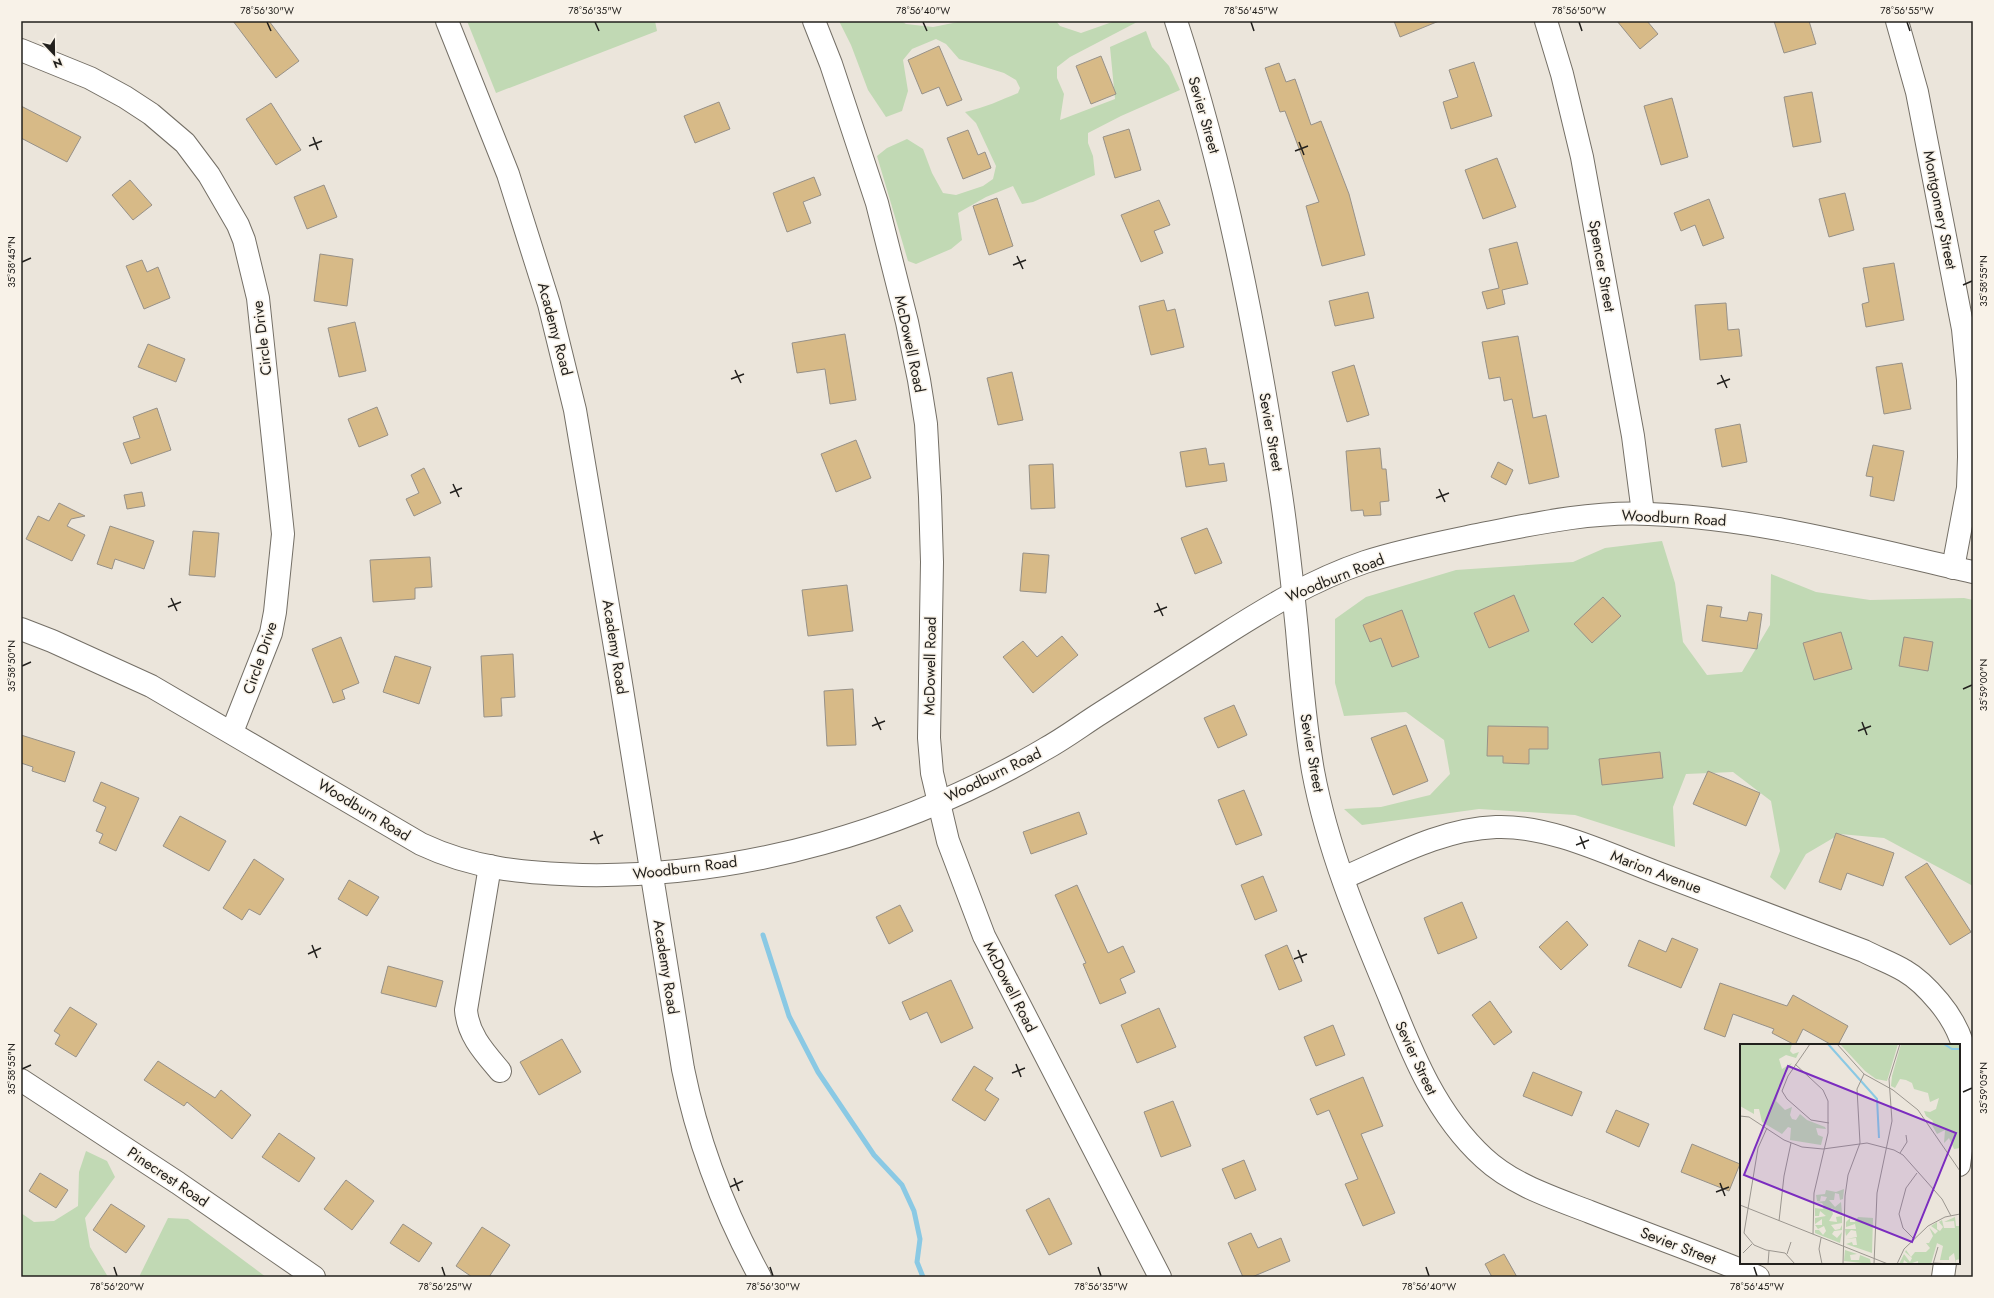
<svg xmlns="http://www.w3.org/2000/svg" width="1994" height="1298" font-family="Jost,sans-serif">
<style>
.green{fill:#c1d9b4}
.lines{fill:none;stroke-linecap:round;stroke-linejoin:round}
.stream{stroke:#8ac9e4;stroke-width:5}
.building{fill:#d7ba87;stroke:#979188}
.minor-casing{stroke:#746f66;stroke-width:24}
.major-casing{stroke:#746f66;stroke-width:24}
.minor{stroke:#fff;stroke-width:22}
.major{stroke:#fff;stroke-width:22}
.ticks{fill:none;stroke:#22201d;stroke-width:1.5}
.labels{text-anchor:middle;dominant-baseline:central;stroke-width:3;stroke-linejoin:round;paint-order:stroke}
.street-label{font-size:15px;fill:#22201d;stroke:#f8f2e8}
.inset-river{fill:none;stroke:#8ac9e4;stroke-width:2}
.inset-road{fill:none;stroke:#9b968f;stroke-width:1}
.view{fill:#7b2cbf;fill-opacity:0.15;stroke:#7b2cbf;stroke-width:2}
.inset-edge{fill:none;stroke:#22201d;stroke-width:2}
.neatline{fill:none;stroke:#22201d;stroke-width:1.5}
.ticks-label{font-size:10px;text-anchor:middle;fill:#22201d}
</style>
<rect width="100%" height="100%" fill="#ebe5db"/>
<g class="green">
<path d="M467,21H655L657,31L496,93Z"/>
<path d="M839,21H901L906,24L933,27L963,21H1056L1060,26L1081,33L1115,21H1139L1070,57L1057,67V78L1064,94L1060,120L1115,99L1110,47L1146,31L1152,47L1169,66L1180,90L1121,116L1088,133V143L1093,156L1095,175L1033,202L1022,204L1013,186L986,197L958,213L962,240L951,249L916,264L908,261L877,156L887,148L907,139L923,149L932,173L943,193L956,195L983,186L993,179L996,166L976,123L965,112C984,108 1001,100 1018,93L1020,88L1016,80L1004,73L959,59L946,44L936,39L912,49L903,60L908,91L902,111L886,117L868,90L851,45Z"/>
<path d="M1662,541L1675,583L1683,642L1707,675L1742,672L1770,625L1771,574L1816,592L1870,600L1964,598L1973,600V886L1884,838L1840,834L1806,854L1785,890L1770,877L1780,851L1771,801L1733,772L1686,774L1673,807L1675,847L1575,815L1479,809L1362,825L1344,809L1381,807L1430,795L1450,774L1444,740L1406,712L1344,716L1335,683V619L1366,597L1456,570L1573,562L1605,548Z"/>
<path d="M86,1151L107,1161L115,1177L85,1218L90,1247L108,1277H21V1213L34,1222L54,1221L78,1206L79,1172Z"/>
<path d="M168,1218L188,1219L266,1277H139Z"/>
</g>
<g class="lines">
<path class="stream" d="M763,935L789,1016L818,1072L874,1155L902,1185L914,1211L920,1239L917,1262L923,1277"/>
</g>
<g class="building">
<path d="M233,21H269L299,61L276,78Z"/>
<path d="M1394,21H1439L1400,37Z"/>
<path d="M1617,21H1647L1658,34L1640,49Z"/>
<path d="M1774,21H1809L1816,44L1784,53Z"/>
<path d="M939,46L962,100L947,106L939,87L922,94L908,60Z"/>
<path d="M1101,56L1116,94L1091,104L1076,66Z"/>
<path d="M1474,62L1492,116L1451,129L1443,102L1458,97L1449,70Z"/>
<path d="M1279,63L1286,82L1295,79L1311,125L1321,121L1349,194L1365,255L1322,266L1306,206L1319,202L1285,111L1280,112L1265,68Z"/>
<path d="M1812,92L1821,142L1793,147L1784,97Z"/>
<path d="M1672,98L1688,157L1661,165L1644,106Z"/>
<path d="M719,102L730,129L695,143L684,116Z"/>
<path d="M271,103L301,150L276,165L246,119Z"/>
<path d="M21,106L81,137L67,162L21,138Z"/>
<path d="M1129,129L1141,170L1115,178L1103,137Z"/>
<path d="M968,130L978,155L985,152L991,168L963,179L947,138Z"/>
<path d="M1497,158L1516,207L1483,219L1465,170Z"/>
<path d="M814,177L821,195L803,202L811,223L787,232L773,193Z"/>
<path d="M130,180L152,205L133,220L112,195Z"/>
<path d="M324,185L337,217L307,229L294,197Z"/>
<path d="M1845,193L1854,230L1829,237L1819,199Z"/>
<path d="M997,198L1013,246L989,255L973,206Z"/>
<path d="M1709,199L1724,238L1703,246L1695,225L1681,231L1674,213Z"/>
<path d="M1159,200L1170,225L1154,231L1163,253L1141,262L1121,215Z"/>
<path d="M1517,242L1528,284L1502,290L1505,304L1487,309L1482,292L1499,288L1489,249Z"/>
<path d="M320,254L353,259L347,306L314,301Z"/>
<path d="M142,260L147,272L158,267L170,298L144,309L126,266Z"/>
<path d="M1894,263L1904,320L1866,327L1862,304L1869,302L1863,268Z"/>
<path d="M1368,292L1374,318L1335,326L1329,301Z"/>
<path d="M1164,300L1167,311L1175,309L1184,347L1151,355L1139,306Z"/>
<path d="M1726,303L1728,330L1739,329L1742,356L1700,360L1695,305Z"/>
<path d="M355,322L366,371L339,377L328,328Z"/>
<path d="M845,334L856,400L830,404L825,369L797,373L792,343Z"/>
<path d="M1518,336L1533,418L1546,415L1559,477L1529,484L1512,399L1504,401L1500,377L1489,379L1482,342Z"/>
<path d="M148,344L185,359L176,382L138,367Z"/>
<path d="M1902,363L1911,409L1884,414L1876,367Z"/>
<path d="M1354,365L1369,415L1347,422L1332,372Z"/>
<path d="M1012,372L1023,420L998,425L987,378Z"/>
<path d="M377,407L388,435L359,447L348,419Z"/>
<path d="M157,408L171,450L131,464L123,443L140,438L133,417Z"/>
<path d="M1740,424L1747,462L1722,467L1715,429Z"/>
<path d="M856,440L871,478L836,492L821,454Z"/>
<path d="M1873,445L1904,451L1894,501L1870,496L1873,477L1866,476Z"/>
<path d="M1206,448L1209,465L1224,463L1227,481L1186,487L1180,452Z"/>
<path d="M1380,448L1382,469H1386L1389,501L1380,502L1381,515L1364,516L1363,510L1351,511L1346,451Z"/>
<path d="M1498,462L1513,470L1506,485L1491,477Z"/>
<path d="M1053,464L1055,508L1031,509L1029,465Z"/>
<path d="M424,468L441,503L414,516L406,499L419,493L411,475Z"/>
<path d="M142,492L145,506L127,509L124,495Z"/>
<path d="M59,503L85,516L71,519L67,526L85,535L72,561L26,539L38,516L49,521Z"/>
<path d="M110,526L154,541L144,569L115,559L112,569L97,564Z"/>
<path d="M1207,528L1222,563L1195,574L1181,538Z"/>
<path d="M193,531L219,533L215,577L189,575Z"/>
<path d="M1023,553L1049,555L1046,593L1020,591Z"/>
<path d="M430,557L432,587L415,588V599L373,602L370,560Z"/>
<path d="M847,585L853,631L808,636L802,590Z"/>
<path d="M1514,595L1529,631L1489,648L1474,613Z"/>
<path d="M1603,597L1621,616L1592,643L1574,624Z"/>
<path d="M1707,605L1722,607L1720,617L1747,621L1749,612L1762,614L1757,649L1702,641Z"/>
<path d="M1402,610L1419,657L1392,667L1381,638L1370,642L1363,625Z"/>
<path d="M1841,632L1852,669L1814,680L1803,643Z"/>
<path d="M1062,636L1078,655L1033,693L1003,657L1023,641L1037,657Z"/>
<path d="M341,637L359,683L342,690L345,699L333,703L312,649Z"/>
<path d="M1904,637L1933,642L1928,671L1899,666Z"/>
<path d="M513,654L515,697L501,698L502,716L484,717L481,656Z"/>
<path d="M395,656L431,667L419,704L383,692Z"/>
<path d="M853,689L856,745L827,746L824,691Z"/>
<path d="M1234,705L1247,735L1218,748L1204,718Z"/>
<path d="M1406,725L1428,781L1393,795L1371,738Z"/>
<path d="M1488,726L1548,727V749H1529V764L1503,763V756H1487Z"/>
<path d="M21,735L75,752L65,782L32,771L33,767L21,763Z"/>
<path d="M1660,752L1663,778L1602,785L1599,759Z"/>
<path d="M1708,771L1760,793L1746,826L1693,804Z"/>
<path d="M101,782L139,798L116,851L99,843L103,834L96,831L106,807L93,801Z"/>
<path d="M1244,790L1262,835L1236,845L1218,800Z"/>
<path d="M1079,812L1087,834L1031,854L1023,832Z"/>
<path d="M180,816L226,841L209,871L163,846Z"/>
<path d="M1836,833L1894,853L1883,886L1847,873L1841,890L1819,882Z"/>
<path d="M254,859L284,879L260,915L249,909L242,920L223,908Z"/>
<path d="M1927,863L1971,932L1950,945L1905,877Z"/>
<path d="M1263,876L1277,911L1255,920L1241,885Z"/>
<path d="M349,880L379,897L367,916L338,899Z"/>
<path d="M1077,885L1108,953L1123,946L1135,972L1120,979L1126,993L1100,1004L1083,964L1086,963L1055,895Z"/>
<path d="M1462,902L1477,938L1438,954L1424,918Z"/>
<path d="M900,905L913,931L889,944L876,917Z"/>
<path d="M1567,921L1588,945L1561,970L1539,947Z"/>
<path d="M1672,938L1698,949L1681,988L1628,966L1639,940L1666,952Z"/>
<path d="M1287,945L1302,981L1279,990L1265,955Z"/>
<path d="M388,966L443,981L436,1007L381,993Z"/>
<path d="M951,980L973,1028L941,1043L927,1012L910,1020L902,1002Z"/>
<path d="M1720,983L1787,1006L1793,995L1848,1026L1838,1045H1832L1803,1029L1795,1045L1772,1033L1774,1029L1733,1014L1725,1037L1704,1029Z"/>
<path d="M1490,1001L1512,1032L1494,1045L1472,1015Z"/>
<path d="M70,1007L97,1024L76,1057L55,1044L60,1035L54,1031Z"/>
<path d="M1159,1008L1176,1047L1137,1063L1121,1025Z"/>
<path d="M1333,1025L1345,1055L1316,1066L1304,1037Z"/>
<path d="M562,1039L581,1072L539,1095L520,1062Z"/>
<path d="M158,1061L215,1098L221,1090L251,1115L232,1139L187,1102L184,1106L144,1080Z"/>
<path d="M974,1066L993,1078L985,1090L999,1099L985,1121L952,1100Z"/>
<path d="M1533,1072L1582,1092L1572,1116L1523,1096Z"/>
<path d="M1363,1077L1383,1126L1361,1134L1395,1213L1363,1226L1345,1184L1358,1179L1329,1110L1317,1115L1310,1099Z"/>
<path d="M1173,1101L1191,1146L1161,1157L1144,1112Z"/>
<path d="M1616,1110L1649,1124L1639,1147L1606,1132Z"/>
<path d="M279,1133L315,1158L299,1182L262,1157Z"/>
<path d="M1692,1144L1740,1164L1729,1191L1681,1172Z"/>
<path d="M1244,1160L1256,1190L1235,1199L1222,1169Z"/>
<path d="M40,1173L68,1190L56,1208L29,1191Z"/>
<path d="M346,1180L374,1201L352,1230L324,1209Z"/>
<path d="M1049,1198L1072,1244L1049,1255L1026,1210Z"/>
<path d="M111,1204L145,1226L126,1253L93,1230Z"/>
<path d="M403,1224L432,1243L419,1262L390,1243Z"/>
<path d="M482,1227L510,1245L489,1277H472L456,1266Z"/>
<path d="M1251,1233L1258,1248L1281,1238L1290,1261L1252,1277H1243L1228,1243Z"/>
<path d="M1504,1254L1517,1277H1492L1485,1264Z"/>
</g>
<g class="lines">
<defs>
<g id="minor">
<path d="M814,21L831,64L877,203L907,322L919,380L926,424L930,497L932,562L929,738L932,773L948,841L984,936L1160,1277"/>
<path d="M1176,21C1225,171 1255,325 1279,481C1287,531 1292,580 1297,630C1301,677 1305,725 1313,771C1328,851 1359,924 1390,998C1413,1056 1437,1115 1484,1158C1513,1185 1554,1198 1590,1212C1646,1234 1703,1254 1758,1277"/>
<path d="M1546,21L1562,74L1582,157L1633,436L1643,513"/>
<path d="M1897,21L1917,92L1963,329L1968,380L1969,457L1968,488L1953,568"/>
<path d="M21,50L90,78L125,97L151,114L185,143L209,175L238,225L244,240L258,298L283,534L275,612L271,633L232,732"/>
<path d="M21,629L52,641L151,686L421,844C474,869 524,873 582,875C743,878 907,830 1045,749C1065,738 1082,725 1101,713C1140,688 1180,663 1219,638C1266,608 1312,580 1365,562C1402,550 1439,543 1477,535C1533,524 1592,511 1649,514C1758,518 1866,548 1973,572"/>
<path d="M490,866L466,1010C468,1035 484,1052 500,1071"/>
<path d="M1343,878C1392,857 1441,829 1496,827C1549,825 1608,854 1658,873C1726,899 1795,925 1864,951C1877,958 1892,963 1905,971C1919,979 1929,990 1939,1002C1983,1055 1967,1103 1959,1165"/>
<path d="M21,1080L178,1183L314,1277"/>
<path d="M1943,1277L1945,1263"/>
</g>
<path id="major" d="M447,21L508,174L549,304L575,410L620,677L683,1069C698,1143 724,1211 760,1277"/>
</defs>
<use href="#minor" class="minor-casing"/>
<use href="#major" class="major-casing"/>
<use href="#minor" class="minor"/>
<use href="#major" class="major"/>
</g>
<path class="ticks" d="M267,22L271,31M595,22L599,31M923,22L927,31M1251,22L1254,31M1579,22L1582,31M1907,22L1910,31M313,137L318,150M1299,142L1304,155M309,146L322,141M1295,151L1308,146M1017,256L1023,269M22,262L31,258M1013,265L1026,260M1963,285L1972,281M735,370L741,383M1721,375L1727,388M731,379L744,374M1717,384L1730,379M453,484L459,497M1439,489L1445,502M450,493L462,488M1436,498L1449,493M171,598L177,611M1157,603L1163,616M168,607L181,602M1154,612L1167,607M22,666L31,662M1963,689L1972,685M875,717L881,730M1862,722L1867,735M872,726L885,721M1858,731L1871,726M594,831L599,844M1580,836L1585,849M590,840L603,835M1576,845L1589,840M312,945L317,958M1298,950L1303,963M308,954L321,948M1294,959L1307,954M1016,1064L1021,1077M22,1069L31,1065M1012,1073L1025,1068M1963,1092L1972,1088M734,1178L739,1191M1720,1183L1725,1196M730,1187L743,1181M1716,1192L1729,1187M114,1267L117,1276M442,1267L445,1276M770,1267L773,1276M1098,1267L1101,1276M1426,1267L1429,1276M1754,1267L1757,1276"/>
<g class="labels">
<g class="street-label">
<text transform="translate(1204 115) rotate(74)">Sevier Street</text>
<text transform="translate(1940 210) rotate(79)">Montgomery Street</text>
<text transform="translate(1602 266) rotate(80)">Spencer Street</text>
<text transform="translate(555 329) rotate(75)">Academy Road</text>
<text transform="translate(262 338) rotate(-97)">Circle Drive</text>
<text transform="translate(910 344) rotate(78)">McDowell Road</text>
<text transform="translate(1271 432) rotate(80)">Sevier Street</text>
<text transform="translate(1674 518) rotate(3)">Woodburn Road</text>
<text transform="translate(1335 578) rotate(-22)">Woodburn Road</text>
<text transform="translate(615 647) rotate(81)">Academy Road</text>
<text transform="translate(260 658) rotate(-71)">Circle Drive</text>
<text transform="translate(930 666) rotate(-89)">McDowell Road</text>
<text transform="translate(1312 753) rotate(80)">Sevier Street</text>
<text transform="translate(993 775) rotate(-26)">Woodburn Road</text>
<text transform="translate(364 810) rotate(31)">Woodburn Road</text>
<text transform="translate(685 868) rotate(-7)">Woodburn Road</text>
<text transform="translate(1656 872) rotate(21)">Marion Avenue</text>
<text transform="translate(666 967) rotate(81)">Academy Road</text>
<text transform="translate(1010 987) rotate(63)">McDowell Road</text>
<text transform="translate(1416 1058) rotate(65)">Sevier Street</text>
<text transform="translate(168 1177) rotate(34)">Pinecrest Road</text>
<text transform="translate(1678 1246) rotate(21)">Sevier Street</text>
</g>
</g>
<g transform="translate(1740 1044)">
<rect width="220" height="220" fill="#ebe5db"/>
<path d="M0,0H52L50,7L53,10L59,8L56,14L46,11L39,15L42,25L52,19L43,33L36,57L45,66L52,63L50,71L52,75L56,76L60,70L67,76L85,83L86,85L76,84L78,91L83,93L81,101L50,96L51,84L48,83L42,90L22,78L19,65H14V70L0,62ZM100,0H158L147,37L136,35L125,27ZM161,0H220V104L214,105L209,94L204,99L205,86L197,90L192,81L193,77L186,72L184,67L190,68L196,65L199,54L190,58L188,49L174,45L172,39L166,36L160,35L155,44L151,42L152,32ZM104,145L103,155L100,156L99,150L95,149L94,156H89L95,163L101,158L102,169L98,170L96,166L91,164L93,170L89,177L97,178L96,173L102,172V179L91,181L95,186L100,185L102,181V186L94,187L92,190L97,194L102,188L100,199L75,189V186H79L83,191L86,187L84,182L78,185L75,181H82V175L75,180V174L86,172L80,167L79,172H75V164L83,165L84,162L82,159L76,158L85,157L87,153L81,152L80,157H77L76,151L85,150L86,146L96,148ZM118,173L133,174L132,209L106,200L112,198L113,201H117L116,194L106,195L117,193L116,187L111,186L106,192L105,185H116L115,180L106,183V178L110,174V178H115ZM215,173L216,182H220V215L216,216V220L214,209L209,213V216H200L203,202L197,199L191,220H178V217L169,220L164,216L163,220H159L164,210L170,218L172,214L165,208L166,206L171,213L175,208H186L190,204L186,199H189L193,192L189,183L195,190L198,187L191,182L197,178V185L200,187L203,183L199,178L202,176L204,184H215L214,177L204,178ZM105,206L117,210L110,211L111,216H119L120,211L130,215L131,220L104,217Z" fill="#c1d9b4"/>
<path class="inset-river" d="M88,0L137,55L139,94M204,0L212,5H220"/>
<path class="inset-road" d="M70,0L48,32L42,47L47,55L71,76L89,79M97,0L124,30L153,46L178,66L220,127M55,20L83,46L88,57V89L74,149L73,190M0,72L9,73L44,96L62,103L83,105L127,99L154,106L163,111L202,155L211,172M27,84L18,104L4,189L14,201L26,206L45,209L55,220M160,109L167,98L166,91M0,161L148,220M39,177L44,132L51,99M81,194L79,205L82,220M174,195L163,184L159,170L166,144L177,129M3,209L12,200M47,210L51,198M194,219L212,220M28,220L29,207M103,220L105,152L108,131L120,99L117,45L124,30M134,220L137,149L152,77L149,35L160,0M157,220L164,205L188,182L205,173L220,170M193,220L198,203"/>
<path class="view" d="M48,22L216,89L172,198L4,131Z"/>
<rect width="220" height="220" class="inset-edge"/>
</g>
<rect width="1994" height="1298" fill="none" stroke="#f8f2e8" stroke-width="44"/>
<g transform="translate(54 54) rotate(158)" stroke="#f8f2e8" stroke-width="3" paint-order="stroke">
<path d="M0-3L7 15L0 10L-7 15Z" fill="#22201d"/>
<text y="-6" font-size="11" font-weight="bold" text-anchor="middle" fill="#22201d">N</text>
</g>
<rect x="22" y="22" width="1950" height="1254" class="neatline"/>
<g class="ticks-label">
<text x="267" y="14">78°56'30"W</text>
<text x="595" y="14">78°56'35"W</text>
<text x="923" y="14">78°56'40"W</text>
<text x="1251" y="14">78°56'45"W</text>
<text x="1579" y="14">78°56'50"W</text>
<text x="1907" y="14">78°56'55"W</text>
<text transform="translate(11 262) rotate(-90)" y="4">35°58'45"N</text>
<text transform="translate(1983 281) rotate(-90)" y="4">35°58'55"N</text>
<text transform="translate(11 666) rotate(-90)" y="4">35°58'50"N</text>
<text transform="translate(1983 685) rotate(-90)" y="4">35°59'00"N</text>
<text transform="translate(11 1069) rotate(-90)" y="4">35°58'55"N</text>
<text transform="translate(1983 1088) rotate(-90)" y="4">35°59'05"N</text>
<text x="117" y="1290">78°56'20"W</text>
<text x="445" y="1290">78°56'25"W</text>
<text x="773" y="1290">78°56'30"W</text>
<text x="1101" y="1290">78°56'35"W</text>
<text x="1429" y="1290">78°56'40"W</text>
<text x="1757" y="1290">78°56'45"W</text>
</g>
</svg>
